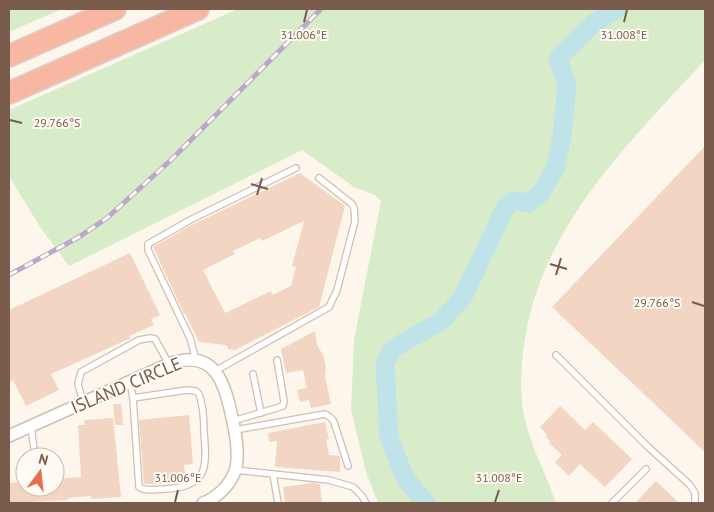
<svg xmlns="http://www.w3.org/2000/svg" width="714" height="512" font-family="'PT Sans',sans-serif">
<style>
.green{fill:#d8ecc9}
.lines{fill:none;stroke-linecap:round;stroke-linejoin:round}
.river{stroke:#bfe3e8;stroke-width:19}
.building{fill:#f3d5c3;fill-rule:evenodd}
.lane-casing{stroke:#d1beb0;stroke-width:8}
.street-casing{stroke:#d1beb0;stroke-width:14}
.highway-casing{stroke:#dad1cd;stroke-width:24}
.lane{stroke:#fff;stroke-width:5.5}
.street{stroke:#fff;stroke-width:11}
.highway{stroke:#f7b7a3;stroke-width:21}
.rail-casing{stroke:#b9a8c9;stroke-width:5}
.rail{stroke:#fffaf3;stroke-width:3;stroke-dasharray:9;stroke-linecap:butt}
.ticks{fill:none;stroke:#7a5c4d;stroke-width:2}
.labels{text-anchor:middle;dominant-baseline:central;stroke-width:4;stroke-linejoin:round;paint-order:stroke}
.street-label{font-size:18px;fill:#7a5c4d;stroke:#fffaf3}
.ticks-label{font-size:12px;text-anchor:middle;fill:#7a5c4d;stroke:#fffaf3;stroke-width:4;stroke-linejoin:round;paint-order:stroke}
</style>
<rect width="100%" height="100%" fill="#fdf6ec"/>
<g class="green">
<path d="M9,9H62L9,32Z"/>
<path d="M238,9H705V60C630,142 543,224 525,339C521,362 520,387 523,410C528,442 546,473 556,503H378L366,472L351,410L354,340L381,201L375,195L354,187L302,150L69,266L40,227L9,176V110Z"/>
</g>
<g class="lines">
<path class="river" d="M426,503L405,478L389,438L385,362L393,349L414,336L440,322L462,299L505,208L513,201L528,203L541,193L555,169L562,137L567,85L558,59L594,23L617,9"/>
</g>
<g class="building">
<path d="M705,146V452L552,307Z"/>
<path d="M300,173L345,206L319,307L233,351L232,349L229,350L226,345L199,342L185,313L184,314L153,247L188,227ZM304,221L292,266L296,267L291,286L272,295L271,291L225,313L203,270L235,254L233,251L260,238L262,241Z"/>
<path d="M130,253L160,315L151,319L154,325L129,336L131,338L51,374L59,390L26,406L13,380L9,382V310Z"/>
<path d="M315,331L317,345L323,355L326,367L325,377L331,404L311,408L309,400L300,402L297,390L307,388L303,370L286,373L281,349Z"/>
<path d="M113,404H121L123,425H115Z"/>
<path d="M560,406L585,430L593,422L632,459L605,487L580,464L569,476L555,462L562,455L549,443L550,441L546,437L547,435L540,427Z"/>
<path d="M189,415L193,464L184,465L186,481L165,484H144L139,420Z"/>
<path d="M113,418L121,497L91,499V496L68,498V500L9,503V483L25,482V487H55V479L81,477L78,425H85L84,420Z"/>
<path d="M325,422L329,439L326,440L329,455L340,456V472L275,467L277,441L269,442L268,433Z"/>
<path d="M656,481L679,503H635Z"/>
<path d="M313,483L320,484L322,503H285L283,487Z"/>
</g>
<g class="lines">
<defs>
<g id="lane">
<path d="M556,355L646,445L690,485L695,493V503"/>
<path d="M196,360L190,338L148,250V244L192,219L296,168"/>
<path d="M215,371L329,307L337,290L355,221L354,208L352,204L319,178"/>
<path d="M253,374L261,413"/>
<path d="M130,381L133,398L139,487C146,492 156,489 165,489C208,487 207,468 204,432C204,420 203,405 199,394L196,391L187,390L133,398"/>
<path d="M83,402L78,384L81,372L139,340L150,338L155,339L169,364"/>
<path d="M233,421L283,406L284,401L277,360"/>
<path d="M31,426L35,457"/>
<path d="M235,430L325,414L331,418L334,422L348,466"/>
<path d="M236,470L329,480L353,487L362,496L366,503"/>
<path d="M273,474L278,503"/>
<path d="M612,503L646,469"/>
</g>
<path id="street" d="M9,436L169,364C216,347 225,384 233,422C236,436 240,457 235,471C230,485 217,498 203,503"/>
<g id="highway">
<path d="M9,56L115,9"/>
<path d="M9,93L198,9"/>
</g>
</defs>
<use href="#lane" class="lane-casing"/>
<use href="#street" class="street-casing"/>
<use href="#highway" class="highway-casing"/>
<use href="#lane" class="lane"/>
<use href="#street" class="street"/>
<use href="#highway" class="highway"/>
<defs>
<path id="rail" d="M9,275L79,237L107,218L171,160L321,9"/>
</defs>
<use href="#rail" class="rail-casing"/>
<use href="#rail" class="rail"/>
</g>
<path class="ticks" d="M304,22L307,10M624,22L627,10M10,120L22,123M251,184L268,189M257,195L262,178M550,264L567,269M556,275L561,258M692,302L704,306M175,502L178,490M495,502L499,490"/>
<g class="labels">
<g class="street-label">
<text transform="translate(126 385) rotate(-23)">ISLAND CIRCLE</text>
</g>
</g>
<g class="ticks-label">
<text x="304" y="39">31.006°E</text>
<text x="624" y="39">31.008°E</text>
<text x="57" y="127">29.766°S</text>
<text x="657" y="307">29.766°S</text>
<text x="178" y="482">31.006°E</text>
<text x="499" y="482">31.008°E</text>
</g>
<rect width="714" height="512" fill="none" stroke="#7a5c4d" stroke-width="20"/>
<g transform="translate(40 472) rotate(15)"><circle r="24" fill="#fffaf3" stroke="#cabbb1"/>
<path d="M0-4L9 19L0 12L-9 19Z" fill="#e76f51"/>
<text y="-8" font-size="14" font-weight="bold" text-anchor="middle" fill="#7a5c4d">N</text>
</g>
</svg>
